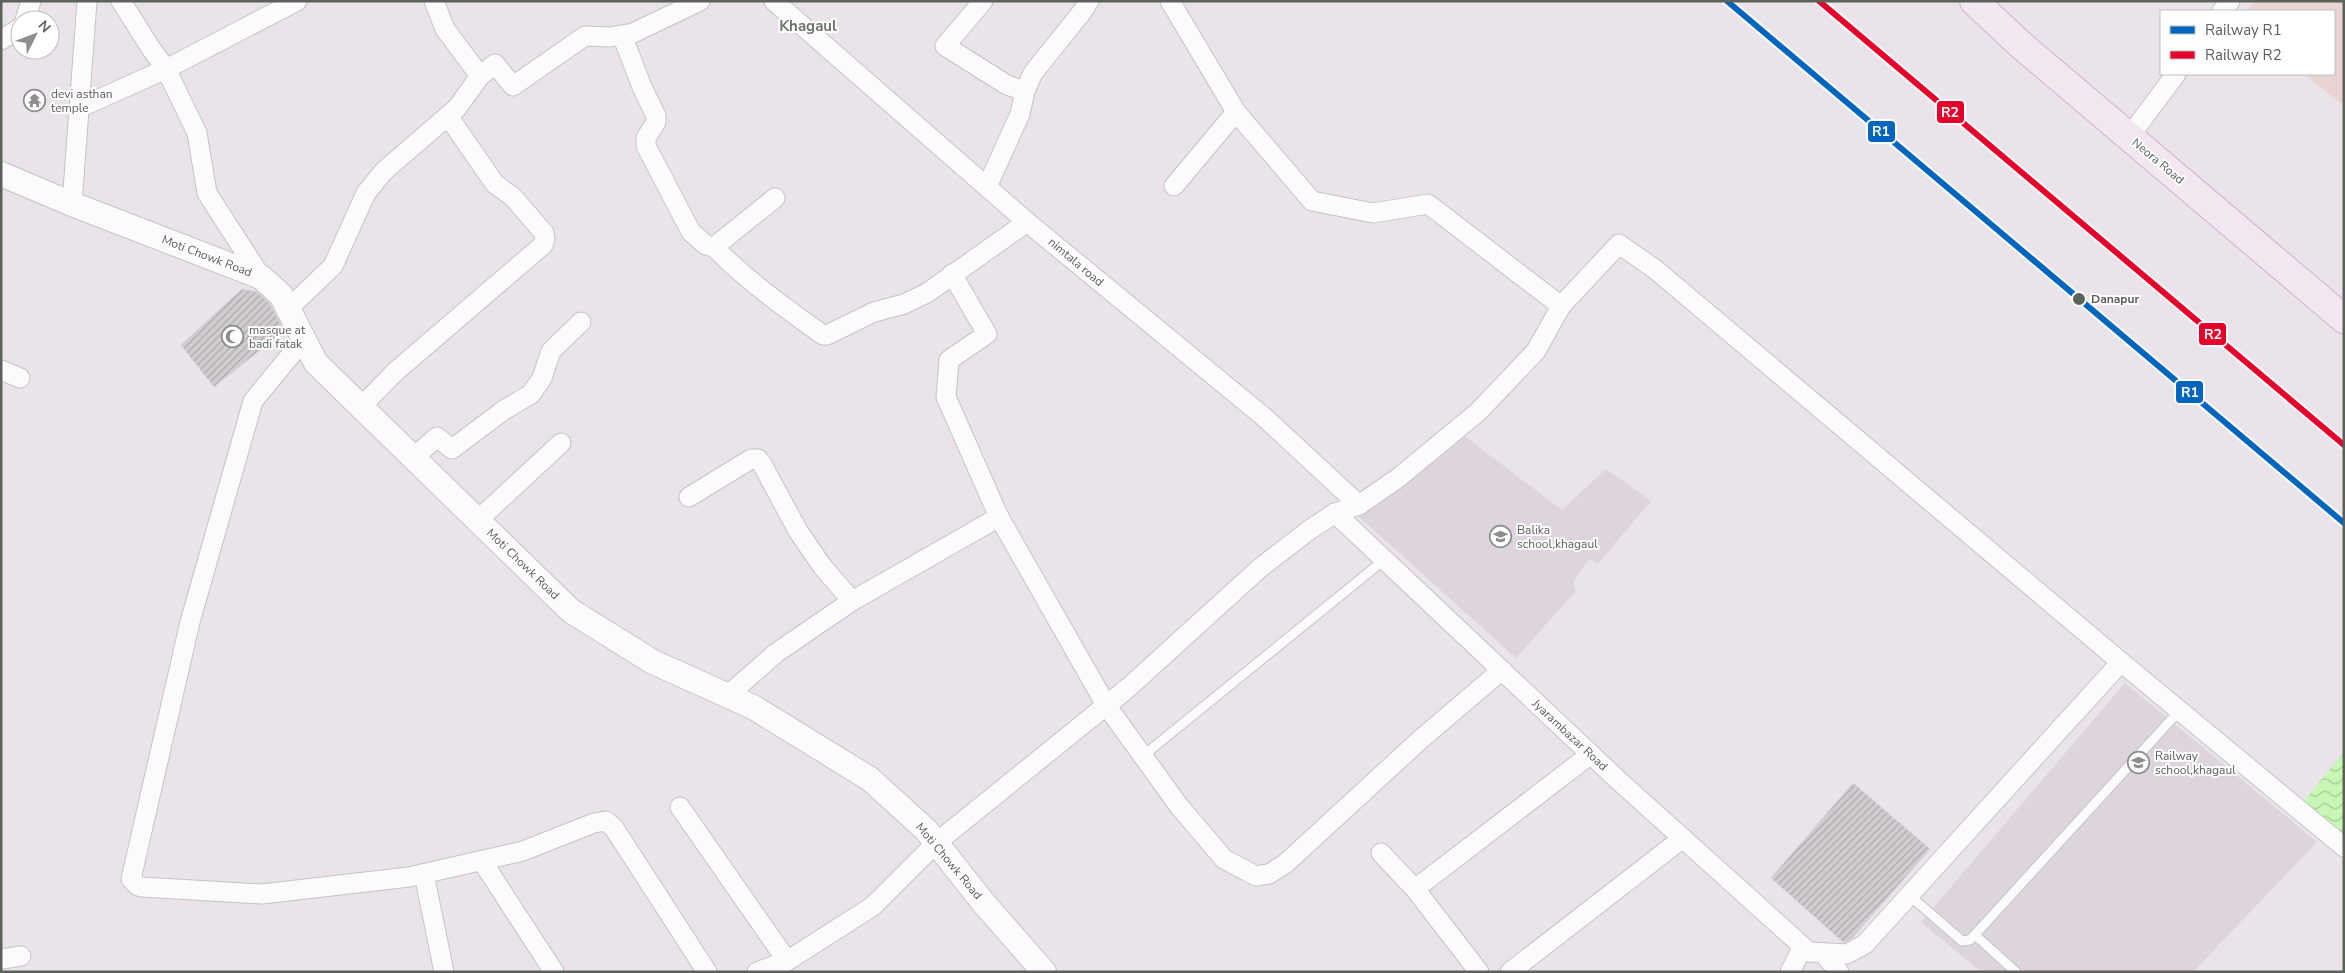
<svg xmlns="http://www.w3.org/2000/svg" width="2345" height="973" font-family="'Nunito Sans',sans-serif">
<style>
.education{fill:#ded4de}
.park{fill:#e8d4d0}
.water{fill:url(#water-waves)}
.building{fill:url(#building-hatch);stroke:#dad2da}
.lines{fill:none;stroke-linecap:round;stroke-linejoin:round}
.service-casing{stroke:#c4c4c4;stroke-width:11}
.minor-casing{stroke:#c4c4c4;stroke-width:21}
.tertiary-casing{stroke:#c4c4c4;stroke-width:26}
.primary-casing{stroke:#d4afd4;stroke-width:30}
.service{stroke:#fcfbfc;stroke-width:9}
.minor{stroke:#fcfbfc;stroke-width:19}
.tertiary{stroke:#fcfbfc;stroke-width:24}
.primary{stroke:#f2e6f1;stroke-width:28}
.rail-1-casing{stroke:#fff;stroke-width:10}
.rail-2-casing{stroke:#fff;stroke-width:10}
.rail-1{stroke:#0065bd;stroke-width:6}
.rail-2{stroke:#e4002b;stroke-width:6}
.stop-dot{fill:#5a6259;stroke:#fff;stroke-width:2}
.labels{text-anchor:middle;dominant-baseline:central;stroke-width:4;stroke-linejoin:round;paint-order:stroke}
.poi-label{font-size:12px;fill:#5a6259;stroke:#fff;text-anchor:start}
.street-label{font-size:12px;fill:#5a6259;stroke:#fff}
.stop-label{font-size:12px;font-weight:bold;fill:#5a6259;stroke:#fff;text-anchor:start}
.quarter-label{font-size:15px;font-weight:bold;fill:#6c756a;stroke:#fff}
.line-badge{stroke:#fff;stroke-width:2}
.badge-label{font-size:14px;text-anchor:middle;font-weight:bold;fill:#fff}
</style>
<defs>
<pattern id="water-waves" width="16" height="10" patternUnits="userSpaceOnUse" patternTransform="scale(1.25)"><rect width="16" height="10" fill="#c8f7b5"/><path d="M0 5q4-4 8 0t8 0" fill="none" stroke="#a5cb96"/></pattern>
<pattern id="building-hatch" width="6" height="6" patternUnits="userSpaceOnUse" patternTransform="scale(1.25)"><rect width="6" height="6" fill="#d0ccd0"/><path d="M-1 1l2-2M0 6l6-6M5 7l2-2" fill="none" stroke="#aca9ac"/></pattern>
</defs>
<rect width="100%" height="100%" fill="#eae3ea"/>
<g class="education">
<path d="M1455,429L1562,510L1606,469L1651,501L1598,564L1589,559L1573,582L1576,591L1516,658L1357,515Z"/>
<path d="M2125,683L2317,842L2193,972H1981L1921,922Z"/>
</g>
<path class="park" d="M2255,1H2344V106L2304,74H2334V11H2247Z"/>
<path class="water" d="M2344,752V843L2299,807Z"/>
<g class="building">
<path d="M242,289L257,292L270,304L284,331L214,387L181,345Z"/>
<path d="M1853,783L1930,849L1852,938L1844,943L1771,878Z"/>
</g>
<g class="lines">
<defs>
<g id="service">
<path d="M1144,755L1384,560"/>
<path d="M1909,895L1962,941L1970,940L2180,710"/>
<path d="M1975,935L2016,972"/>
</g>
<g id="minor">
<path d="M121,1L150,47L166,69L197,133L207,193L261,277"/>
<path d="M434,1L445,29L480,76"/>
<path d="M983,1L945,46L1007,85L1025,91"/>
<path d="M1170,1L1236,112L1174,186"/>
<path d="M2222,11L2230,1"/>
<path d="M25,20L31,1"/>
<path d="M622,35L642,87L656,116V122L646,138V146L691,232L706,245L714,247L775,198"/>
<path d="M1,40L20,28"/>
<path d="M79,108L166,69L297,1"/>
<path d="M1236,112L1312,201L1373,213L1428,204L1561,306L1619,244L1656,270L2121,662L2344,847"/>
<path d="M2129,137L2176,74"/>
<path d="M987,187L1020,114L1025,91L1033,73L1082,12L1089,1"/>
<path d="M72,204L87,1"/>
<path d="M714,247C747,281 784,307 823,335H827L874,312L904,304L927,293L1027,222"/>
<path d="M952,274L987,334L949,360L946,397L999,517L1106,705L1179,806L1224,859L1256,876L1269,874L1285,864L1421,739L1502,670"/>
<path d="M288,309L333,266L366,193L384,171L457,108L480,76L495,64L513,86L585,36L610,37L633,33L700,1"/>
<path d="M304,339L253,401L190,622L131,879L138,886L142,887L262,894L409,877L523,851L594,823L606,821L614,828L707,972"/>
<path d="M1,370L20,378"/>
<path d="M361,407L395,372L543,245L545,239L544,233L513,197L495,184L448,116"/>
<path d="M413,458L437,437L452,449L504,410L531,394L542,378L551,351L581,322"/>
<path d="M689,497L751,459H758L762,464L798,531L822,566L852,601"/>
<path d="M1359,505L1398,478L1478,412L1536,351L1561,306"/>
<path d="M1335,513L1618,780L1809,952L1847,954L1865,944L2121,662"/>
<path d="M478,520L561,443"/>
<path d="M727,696L776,653L852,601L999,517"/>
<path d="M680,807L787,961"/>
<path d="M1381,853L1415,889L1591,754"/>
<path d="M482,861L554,972"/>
<path d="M424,874L444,972"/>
<path d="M1415,889L1479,972"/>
<path d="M1823,953L1839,972"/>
<path d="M1,959L21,956"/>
<path d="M757,972L787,961L873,906L936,843L1129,687L1260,568L1308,531L1335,513L1359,505L1264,417L1027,222L774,1"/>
<path d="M1510,972L1683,838"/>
<path d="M1790,972L1803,947"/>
</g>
<path id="tertiary" d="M1,174L72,204L261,277L281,295L316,363L571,611L653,662L753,707L870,779L926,830L982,901L1044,972"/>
<path id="primary" d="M1974,1L2021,45L2344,319"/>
</defs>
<use href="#service" class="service-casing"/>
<use href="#minor" class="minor-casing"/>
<use href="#tertiary" class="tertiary-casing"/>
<use href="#primary" class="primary-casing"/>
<use href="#service" class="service"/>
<use href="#minor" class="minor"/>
<use href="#tertiary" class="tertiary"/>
<use href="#primary" class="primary"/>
<defs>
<path id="rail-1" d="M1727,1L2344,523"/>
<path id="rail-2" d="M1819,1L2344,445"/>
</defs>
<use href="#rail-1" class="rail-1-casing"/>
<use href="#rail-2" class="rail-2-casing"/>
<use href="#rail-1" class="rail-1"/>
<use href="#rail-2" class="rail-2"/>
</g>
<defs>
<symbol id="temple-ring" viewBox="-11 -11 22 22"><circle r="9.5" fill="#fff" stroke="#8c8f8c" stroke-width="1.5"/><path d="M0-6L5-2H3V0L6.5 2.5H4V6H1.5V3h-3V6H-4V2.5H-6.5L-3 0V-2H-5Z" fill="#8c8f8c"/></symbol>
<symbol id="mosque-ring" viewBox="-11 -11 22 22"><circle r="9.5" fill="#fff" stroke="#8c8f8c" stroke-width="1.5"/><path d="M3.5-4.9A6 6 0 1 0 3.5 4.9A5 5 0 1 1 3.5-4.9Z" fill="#8c8f8c"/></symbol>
<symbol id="school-ring" viewBox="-11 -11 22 22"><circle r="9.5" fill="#fff" stroke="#8c8f8c" stroke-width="1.5"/><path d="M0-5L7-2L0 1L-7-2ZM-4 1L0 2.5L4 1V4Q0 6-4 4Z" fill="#8c8f8c"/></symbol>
</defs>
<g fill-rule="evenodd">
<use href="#temple-ring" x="22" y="88" width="25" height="25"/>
<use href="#mosque-ring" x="220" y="324" width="25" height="25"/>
<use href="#school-ring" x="1488" y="524" width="25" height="25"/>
<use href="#school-ring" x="2126" y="750" width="25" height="25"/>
</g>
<circle class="stop-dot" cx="2079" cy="299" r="7"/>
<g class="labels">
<g class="poi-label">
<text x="51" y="94">devi asthan<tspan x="51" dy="14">temple</tspan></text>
<text x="249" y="330">masque at<tspan x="249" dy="14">badi fatak</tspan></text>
<text x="1517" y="530">Balika<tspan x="1517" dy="14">school,khagaul</tspan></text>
<text x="2155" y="756">Railway<tspan x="2155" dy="14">school,khagaul</tspan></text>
</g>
<g class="street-label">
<text transform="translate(2158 161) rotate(40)">Neora Road</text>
<text transform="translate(207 256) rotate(21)">Moti Chowk Road</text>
<text transform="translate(1076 262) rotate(40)">nimtala road</text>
<text transform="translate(523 564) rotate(44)">Moti Chowk Road</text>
<text transform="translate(1570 735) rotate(43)">Jyarambazar Road</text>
<text transform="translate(949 861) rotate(50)">Moti Chowk Road</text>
</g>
<g class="stop-label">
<text x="2091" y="299">Danapur</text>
</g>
<g class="quarter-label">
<text x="808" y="26">Khagaul</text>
</g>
</g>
<g class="line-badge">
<rect x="1936" y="100" width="29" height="24" rx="5" fill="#e4002b"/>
<rect x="1867" y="120" width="29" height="23" rx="5" fill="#0065bd"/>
<rect x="2198" y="322" width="29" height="24" rx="5" fill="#e4002b"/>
<rect x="2175" y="380" width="29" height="24" rx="5" fill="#0065bd"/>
</g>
<g class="badge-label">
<text x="1950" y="117">R2</text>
<text x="1881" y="136">R1</text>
<text x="2213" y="339">R2</text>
<text x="2190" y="397">R1</text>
</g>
<rect width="2345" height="973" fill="none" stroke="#5a6259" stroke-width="5"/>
<rect x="2160" y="10" width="175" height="65" fill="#ffffff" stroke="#bdc0bd"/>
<rect x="2170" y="26" width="25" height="8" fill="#0065bd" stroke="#bdc0bd"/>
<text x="2205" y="35" font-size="15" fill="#5a6259">Railway R1</text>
<rect x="2170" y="51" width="25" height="8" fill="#e4002b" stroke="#bdc0bd"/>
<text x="2205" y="60" font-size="15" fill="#5a6259">Railway R2</text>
<g transform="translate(35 35) rotate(48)"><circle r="24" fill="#ffffff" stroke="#bdc0bd"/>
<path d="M0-4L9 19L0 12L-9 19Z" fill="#8c8f8c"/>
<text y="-8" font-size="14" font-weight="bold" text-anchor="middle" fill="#5a6259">N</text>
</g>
</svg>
